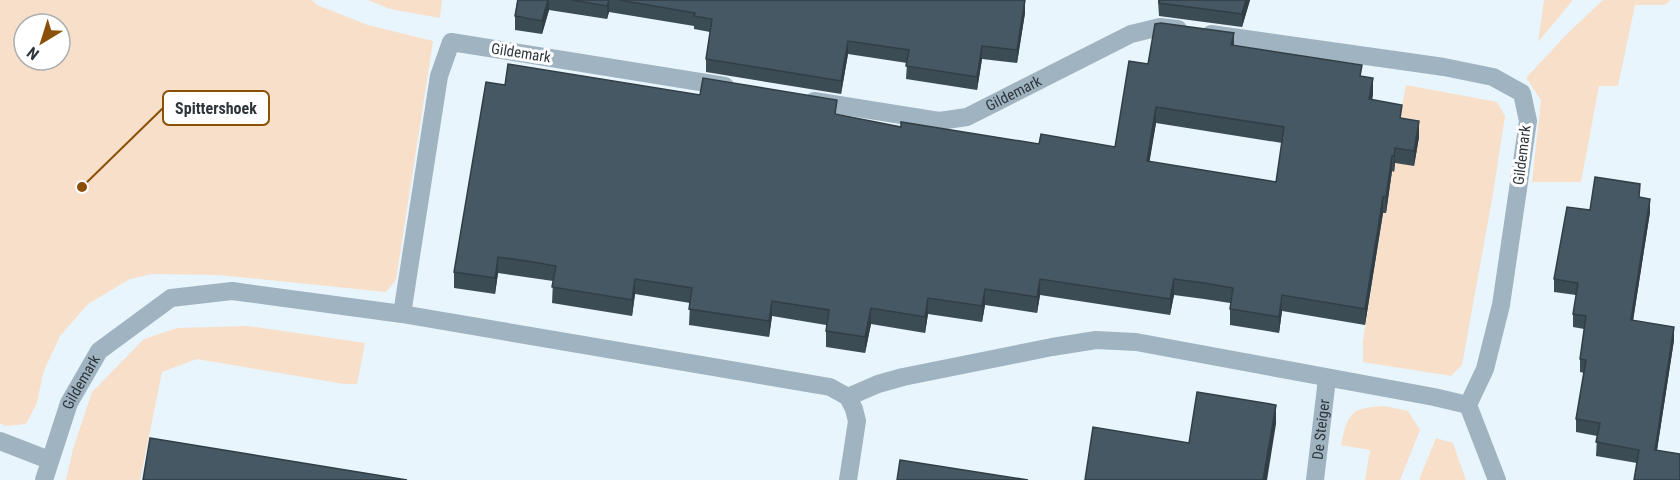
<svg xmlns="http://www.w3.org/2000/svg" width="1680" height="480" font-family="'Roboto Condensed',sans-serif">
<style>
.green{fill:#f8dfca;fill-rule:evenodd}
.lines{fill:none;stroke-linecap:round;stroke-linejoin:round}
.street{stroke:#a0b3c0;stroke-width:18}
.wall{fill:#3c4c55;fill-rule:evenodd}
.shaded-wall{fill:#313e45}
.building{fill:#465863;stroke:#313e45;stroke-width:1.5;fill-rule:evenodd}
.labels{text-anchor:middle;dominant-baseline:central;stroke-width:6;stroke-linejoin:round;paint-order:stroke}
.street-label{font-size:15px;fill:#2e363c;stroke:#fff}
.leader{fill:none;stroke:#8a5007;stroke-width:2}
.callout-dot{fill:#8a5007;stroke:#fff;stroke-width:2}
.callout{fill:#fff;stroke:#8a5007;stroke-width:2}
.callout-label{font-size:16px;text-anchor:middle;font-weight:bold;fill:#2e363c}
</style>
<rect width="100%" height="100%" fill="#e8f5fd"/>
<g class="green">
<path d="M0,0H312L317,5L368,25L433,41L396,280L386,292L219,275L152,274L130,279L88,304L60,336L43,373L37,403L26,424L5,426L0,423ZM24,24H60V60H24Z"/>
<path d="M368,0H442L440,18L390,9Z"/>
<path d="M1544,0H1573L1538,42Z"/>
<path d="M1603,0H1671L1665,5H1635L1618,86H1599L1581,182H1532L1541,100L1526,78L1567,34Z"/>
<path d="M1406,85L1497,102L1505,116L1493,194L1462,365L1451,376L1363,362V341L1383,212Z"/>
<path d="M248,326L365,343L357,384H344L197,359L162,372L140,480H66L73,449L92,392L144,339L177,328Z"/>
<path d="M1384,406L1408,411L1420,430L1400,480H1365L1370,450L1341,445C1348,413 1350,408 1384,406Z"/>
<path d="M1436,438L1453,443L1466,480H1419Z"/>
</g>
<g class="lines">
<g class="street">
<path d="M1211,34L1444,67L1493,77L1522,93L1528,121L1501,305L1485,369L1468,405L1497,480"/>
<path d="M725,86L451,42L439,76L402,314L830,387L848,397"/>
<path id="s1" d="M814,101L939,121L967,117L1131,34L1160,27L1178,29"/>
<path d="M848,397L878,384L903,377L1052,347L1096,340L1136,342L1434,397L1468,405"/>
<path d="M0,441L49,460"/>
<path id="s2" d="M44,480L69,403L99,351L171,298L232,291L402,314"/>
<path d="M848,480L857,421L854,409L848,397"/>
<path id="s3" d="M1315,480L1327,379"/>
</g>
</g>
<g class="wall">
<path d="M515,0H1025V13L1017,63L982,59L977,90L906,79L907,63L848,54L841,94L706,72V59L710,32L694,29V26L609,12L607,19L549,10L542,34L515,30V16L517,0Z"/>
<path d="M1158,0H1250L1242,27L1159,16Z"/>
<path d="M1234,45L1362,77L1373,94L1372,100L1402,118L1419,137L1414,166L1395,163L1394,172L1392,171L1386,213H1383L1365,325L1282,311L1279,333L1230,325V303L1204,299L1174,295L1170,315L1040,295L1037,313L985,305L982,322L928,314L925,333L871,324L865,353L826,347V325L772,316L769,337L689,325L690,303L635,294L632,316L552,303L553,281L498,273L495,294L454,288V272L505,85L700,95L837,115L901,127L1039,144L1115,147L1148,64ZM1156,123L1282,143L1276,182L1149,162Z"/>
<path d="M1640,197L1650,212L1633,321L1674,340L1657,450L1637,463L1596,456L1597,436L1576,432V419L1584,373L1580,372V359L1584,329L1573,327V314L1576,295L1554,292V279L1590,210Z"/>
</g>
<g class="shaded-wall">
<path d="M548,0H549V10L542,34V21Z"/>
<path d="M609,0V12L607,19V6Z"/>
<path d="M1025,0V13L1017,63V50Z"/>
<path d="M1246,0H1250L1242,27V14Z"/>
<path d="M1234,33V49L1231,45Z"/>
<path d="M848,41V54L841,94V81Z"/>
<path d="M982,46V59L977,90V77Z"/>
<path d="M1373,78V94L1369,115V99Z"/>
<path d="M1156,107V123L1147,177V161Z"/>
<path d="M1419,121V137L1414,166V151Z"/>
<path d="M1395,148V163L1394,172V156Z"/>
<path d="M1392,156V171L1386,213V197Z"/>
<path d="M1383,197V213L1365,325V309Z"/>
<path d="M1650,199V212L1631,333V320Z"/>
<path d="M498,257V273L495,294V278Z"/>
<path d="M635,279V294L632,316V300Z"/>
<path d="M1040,279V295L1037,313V297Z"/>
<path d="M1174,279V295L1170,315V299Z"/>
<path d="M985,289V305L982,322V306Z"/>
<path d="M1282,295V311L1279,333V317Z"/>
<path d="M928,298V314L925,333V317Z"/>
<path d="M772,301V316L769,337V321Z"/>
<path d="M871,308V324L865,353V337Z"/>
<path d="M1674,327V340L1655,463V450Z"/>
<path d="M1276,405V424L1267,480H1263Z"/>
</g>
<g class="building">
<path d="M518,0H548L542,21L515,16Z"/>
<path d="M571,0H609L607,6Z"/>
<path d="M619,0H1025L1017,50L982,46L977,77L906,66L909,50L848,41L841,81L706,59L712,19L694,16L695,13Z"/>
<path d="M1159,0H1246L1242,14L1159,3Z"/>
<path d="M1161,23L1234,33L1231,45L1362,65L1360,76L1373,78L1369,99L1402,105L1400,118L1419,121L1414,151L1395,148L1394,156H1392L1386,197H1383L1365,309L1282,295L1279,317L1230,309L1233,288L1204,283L1174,279L1170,299L1040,279L1037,297L985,289L982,306L928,298L925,317L871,308L865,337L826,331L829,310L772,301L769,321L689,309L692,288L635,279L632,300L552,287L556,266L527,261L498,257L495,278L454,272L486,82L505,85L508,64L700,95L703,78L837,100L835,114L901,127V122L1039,144L1041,134L1115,147L1129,61L1148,64L1155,24ZM1156,107L1284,127L1276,182L1147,161Z"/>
<path d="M1595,177L1640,184L1639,197L1650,199L1631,320L1674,327L1655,450L1680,454V480H1634L1639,450L1596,442L1600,423L1576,419L1586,360L1580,359L1586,316L1573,314L1578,283L1554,279L1567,207L1590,210Z"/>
<path d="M1197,392L1276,405L1263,480H1085L1093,427L1189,443Z"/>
<path d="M150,438L407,480H143Z"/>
<path d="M900,460L1028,480H897Z"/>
</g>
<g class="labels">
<g class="street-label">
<text transform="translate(521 53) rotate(9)">Gildemark</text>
<text stroke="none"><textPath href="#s1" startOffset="207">Gildemark</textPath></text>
<text transform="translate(1522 155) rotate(-83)">Gildemark</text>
<text stroke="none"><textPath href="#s2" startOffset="105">Gildemark</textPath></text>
<text stroke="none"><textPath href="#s3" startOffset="51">De Steiger</textPath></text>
</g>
</g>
<path class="leader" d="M82 187L163 108"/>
<circle class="callout-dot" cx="82" cy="187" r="6"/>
<rect class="callout" x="163" y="91" width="106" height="34" rx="6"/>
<g class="callout-label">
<text x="216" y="114">Spittershoek</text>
</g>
<g transform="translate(42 42) rotate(218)"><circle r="28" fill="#ffffff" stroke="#abafb1" stroke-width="1.5"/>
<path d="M0-4.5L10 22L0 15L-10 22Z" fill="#8a5007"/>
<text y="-9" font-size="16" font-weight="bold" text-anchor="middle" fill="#2e363c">N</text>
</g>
</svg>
